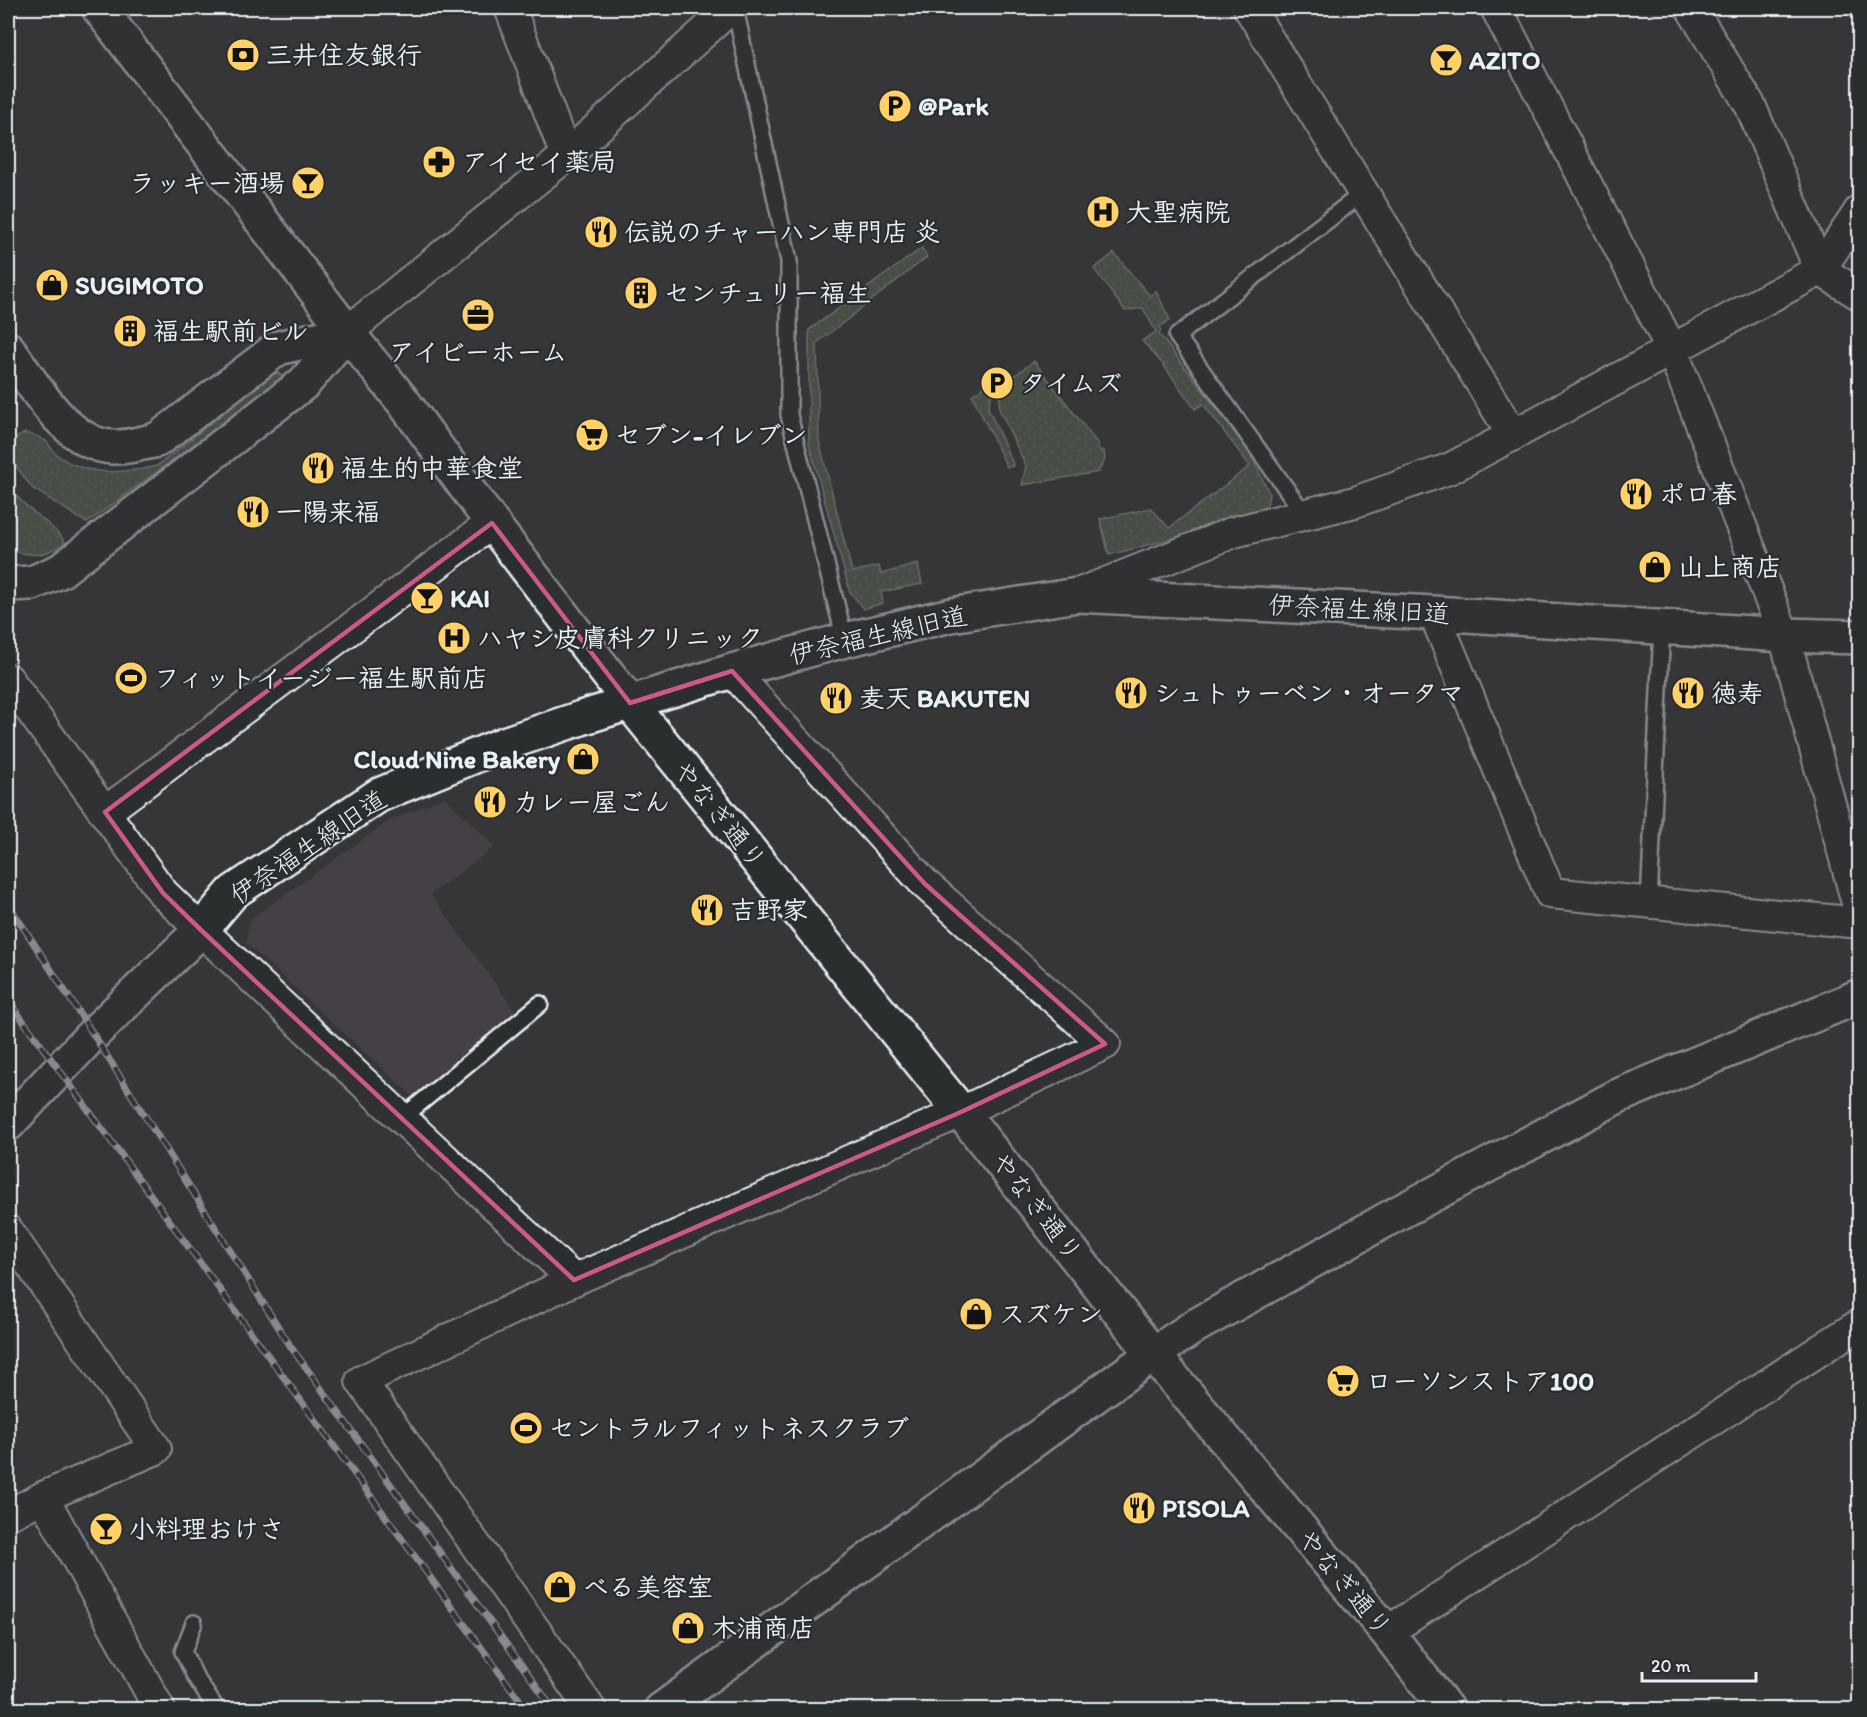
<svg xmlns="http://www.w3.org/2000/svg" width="1867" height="1717" font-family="Itim,'Klee One',sans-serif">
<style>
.built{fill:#443f44}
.grass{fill:url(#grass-dots);stroke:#a2afa7;stroke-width:1.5}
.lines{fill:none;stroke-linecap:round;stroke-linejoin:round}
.service-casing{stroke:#e8f1f8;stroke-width:20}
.minor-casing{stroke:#e8f1f8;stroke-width:34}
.tertiary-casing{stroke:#e8f1f8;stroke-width:38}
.service{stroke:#2a2d2e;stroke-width:15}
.minor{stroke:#2a2d2e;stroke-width:30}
.tertiary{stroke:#2a2d2e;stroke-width:33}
.rail-casing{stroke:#e8f1f8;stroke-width:7}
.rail{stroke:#2a2d2e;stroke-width:4.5;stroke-dasharray:14;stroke-linecap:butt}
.marked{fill:none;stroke:#cd598a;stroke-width:4.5;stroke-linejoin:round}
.labels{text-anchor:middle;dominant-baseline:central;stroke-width:4.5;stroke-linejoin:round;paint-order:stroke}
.poi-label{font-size:26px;font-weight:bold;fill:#e8f1f8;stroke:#2a2d2e;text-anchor:start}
.street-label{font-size:26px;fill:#e8f1f8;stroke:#2a2d2e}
</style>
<defs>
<pattern id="grass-dots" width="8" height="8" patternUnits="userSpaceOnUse" patternTransform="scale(1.5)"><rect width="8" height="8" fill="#5b6d56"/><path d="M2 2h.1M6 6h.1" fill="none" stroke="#73826f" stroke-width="1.8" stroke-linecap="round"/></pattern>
</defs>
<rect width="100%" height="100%" fill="#363538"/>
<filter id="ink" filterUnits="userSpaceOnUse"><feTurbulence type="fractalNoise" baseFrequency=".0167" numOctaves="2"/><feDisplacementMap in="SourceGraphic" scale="12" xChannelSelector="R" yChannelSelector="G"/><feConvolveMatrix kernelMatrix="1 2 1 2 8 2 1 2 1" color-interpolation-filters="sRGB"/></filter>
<g filter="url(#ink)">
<path class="built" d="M445,797L495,847L431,894L515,1011L412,1096L246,943L249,920L390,820Z"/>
<g class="grass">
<path d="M922,248L927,257L817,343L819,441L852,572L879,566L881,574L918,564L922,584L881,592L883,603L864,609L850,592L809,444V330Z"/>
<path d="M1114,253L1150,296L1156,291L1170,320L1159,327L1161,331L1159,334L1249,450L1269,493L1266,510L1239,521L1109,555L1100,519L1151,508L1169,528L1250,466L1203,404L1195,409L1162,363L1142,341L1156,332L1143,308L1125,311L1094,269Z"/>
<path d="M1034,361L1097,443L1099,450L1104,451L1105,459L1098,472L1022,485L1026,466L1000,411C995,385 1016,375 1034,361Z"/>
<path d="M279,373L282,376L279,382L87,523L32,488L10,458L17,437L25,433C33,435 41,436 47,442C50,445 51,450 55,453C83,477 123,474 157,466L272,374Z"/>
<path d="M995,379L988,408L1013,464V466L1007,467L972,395Z"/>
<path d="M8,482C20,509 49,518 66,543C40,557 37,557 8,550Z"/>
</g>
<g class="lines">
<defs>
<g id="service">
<path d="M735,8L789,261V415L845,640"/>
<path d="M1305,515L1177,336L1363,193"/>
<path d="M1649,903L1662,626"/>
<path d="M402,1118L540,1004"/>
<path d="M194,1623L183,1652L196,1678L217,1710"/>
</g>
<g id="minor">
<path d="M510,8L566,156"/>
<path d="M1249,8L1513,435L1820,270L1860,210"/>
<path d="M1496,8L1672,350L1784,635L1860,914"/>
<path d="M1691,8L1750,105L1820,270L1860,295"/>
<path d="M347,332L566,156L731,8"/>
<path d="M1078,594L1234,532L1355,502L1451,468L1513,435"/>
<path d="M1434,613L1550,893L1860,923"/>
<path d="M8,679L163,893L201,930L574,1280"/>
<path d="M105,812L492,523"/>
<path d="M8,1231L156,1449L43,1497L8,1515"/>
<path d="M43,1497L160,1710"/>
<path d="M1387,1632L1860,1324"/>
<path d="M591,1710L361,1381L574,1280L961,1112L1105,1044L925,884L732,671"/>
</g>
<g id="tertiary">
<path d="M99,8L347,332L402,400L492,523L630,703L961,1112L1153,1354L1387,1632L1447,1710"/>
<path d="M8,349C32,382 66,445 112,447C127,448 142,443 157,440L278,348L347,332"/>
<path d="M8,584L32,583L60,571L304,383L347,332"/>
<path d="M8,1124L93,1034L201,930L233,892L379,795L504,744L581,718L732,671L845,640L951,615L1077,595L1434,613L1784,635L1860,637"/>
<path d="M661,1710L1153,1354L1197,1325L1400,1212L1618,1096L1860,996"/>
</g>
</defs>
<use href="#service" class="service-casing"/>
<use href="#minor" class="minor-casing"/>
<use href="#tertiary" class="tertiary-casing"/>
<use href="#service" class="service"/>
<use href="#minor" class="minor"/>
<use href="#tertiary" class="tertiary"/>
<defs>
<g id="rail">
<path d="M8,904L93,1034L291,1347L554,1710"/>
<path d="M8,1000L527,1710"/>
</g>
</defs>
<use href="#rail" class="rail-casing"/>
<use href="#rail" class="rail"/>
</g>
</g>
<path d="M0 0H1867V1717H0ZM492,523L630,703L732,671L925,884L1105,1044L961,1112L574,1280L201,930L163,893L105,812Z" fill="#363538" fill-opacity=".55" fill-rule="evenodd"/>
<path class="marked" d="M492,523L630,703L732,671L925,884L1105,1044L961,1112L574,1280L201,930L163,893L105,812Z"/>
<defs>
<symbol id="bank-disc" viewBox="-11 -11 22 22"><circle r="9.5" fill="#ffd166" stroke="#2a2d2e"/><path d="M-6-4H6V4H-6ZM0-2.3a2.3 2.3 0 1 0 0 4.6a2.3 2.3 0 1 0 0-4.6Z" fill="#111"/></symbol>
<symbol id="bar-disc" viewBox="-11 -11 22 22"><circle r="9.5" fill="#ffd166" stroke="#2a2d2e"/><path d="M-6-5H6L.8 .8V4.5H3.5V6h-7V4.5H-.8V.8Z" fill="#111"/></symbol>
<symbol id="parking-disc" viewBox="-11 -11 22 22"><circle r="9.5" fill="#ffd166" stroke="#2a2d2e"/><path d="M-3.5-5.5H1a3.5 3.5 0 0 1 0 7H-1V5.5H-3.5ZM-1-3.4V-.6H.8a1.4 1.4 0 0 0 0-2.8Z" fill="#111"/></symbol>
<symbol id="pharmacy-disc" viewBox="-11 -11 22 22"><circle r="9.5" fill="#ffd166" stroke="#2a2d2e"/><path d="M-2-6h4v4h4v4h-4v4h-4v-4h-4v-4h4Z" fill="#111"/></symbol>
<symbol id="hospital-disc" viewBox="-11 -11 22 22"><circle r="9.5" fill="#ffd166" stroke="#2a2d2e"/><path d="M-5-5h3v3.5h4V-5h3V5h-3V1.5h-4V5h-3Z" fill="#111"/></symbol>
<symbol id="restaurant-disc" viewBox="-11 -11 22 22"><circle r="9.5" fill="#ffd166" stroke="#2a2d2e"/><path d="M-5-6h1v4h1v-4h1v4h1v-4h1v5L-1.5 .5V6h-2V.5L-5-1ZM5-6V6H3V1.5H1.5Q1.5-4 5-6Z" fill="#111"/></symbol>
<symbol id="shop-disc" viewBox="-11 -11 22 22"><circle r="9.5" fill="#ffd166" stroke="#2a2d2e"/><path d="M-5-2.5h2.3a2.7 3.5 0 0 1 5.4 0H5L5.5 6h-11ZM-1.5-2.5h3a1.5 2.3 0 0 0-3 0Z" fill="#111"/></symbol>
<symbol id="building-disc" viewBox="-11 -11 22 22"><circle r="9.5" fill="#ffd166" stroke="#2a2d2e"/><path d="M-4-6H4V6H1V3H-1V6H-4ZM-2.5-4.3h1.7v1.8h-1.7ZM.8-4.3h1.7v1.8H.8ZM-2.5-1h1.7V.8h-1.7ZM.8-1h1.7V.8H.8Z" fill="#111"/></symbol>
<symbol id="office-disc" viewBox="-11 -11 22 22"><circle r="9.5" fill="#ffd166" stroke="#2a2d2e"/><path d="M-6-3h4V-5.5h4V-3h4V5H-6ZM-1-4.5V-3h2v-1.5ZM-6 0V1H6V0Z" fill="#111"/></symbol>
<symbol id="supermarket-disc" viewBox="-11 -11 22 22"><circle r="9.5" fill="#ffd166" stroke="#2a2d2e"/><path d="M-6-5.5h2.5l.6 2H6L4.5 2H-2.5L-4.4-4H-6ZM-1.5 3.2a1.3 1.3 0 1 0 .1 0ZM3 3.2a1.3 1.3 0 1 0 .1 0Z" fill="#111"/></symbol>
<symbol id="stadium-disc" viewBox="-11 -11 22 22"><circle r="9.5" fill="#ffd166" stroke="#2a2d2e"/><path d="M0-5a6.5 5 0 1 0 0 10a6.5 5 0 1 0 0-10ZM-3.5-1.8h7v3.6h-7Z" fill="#111"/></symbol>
</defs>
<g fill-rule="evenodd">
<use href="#bank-disc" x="224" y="36" width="38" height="38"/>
<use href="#bar-disc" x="1427" y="41" width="38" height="38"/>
<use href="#parking-disc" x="876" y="87" width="38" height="38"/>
<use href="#pharmacy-disc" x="420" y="143" width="38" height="38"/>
<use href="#bar-disc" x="289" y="164" width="38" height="38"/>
<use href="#hospital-disc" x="1084" y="193" width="38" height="38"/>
<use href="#restaurant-disc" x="582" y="213" width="38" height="38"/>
<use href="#shop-disc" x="33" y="266" width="38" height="38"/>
<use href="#building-disc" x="622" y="274" width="38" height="38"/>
<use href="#office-disc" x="459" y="296" width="38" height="38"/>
<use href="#building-disc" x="111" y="312" width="38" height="38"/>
<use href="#parking-disc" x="978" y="364" width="38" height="38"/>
<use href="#supermarket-disc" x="573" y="416" width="38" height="38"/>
<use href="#restaurant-disc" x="299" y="449" width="38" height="38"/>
<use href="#restaurant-disc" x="1617" y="475" width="38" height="38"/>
<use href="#restaurant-disc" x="234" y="493" width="38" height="38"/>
<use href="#shop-disc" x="1636" y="548" width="38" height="38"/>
<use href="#bar-disc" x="408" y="579" width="38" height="38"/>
<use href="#hospital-disc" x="435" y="619" width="38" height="38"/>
<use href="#stadium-disc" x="112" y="659" width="38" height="38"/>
<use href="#restaurant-disc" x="1112" y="674" width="38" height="38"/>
<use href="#restaurant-disc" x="1669" y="674" width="38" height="38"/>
<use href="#restaurant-disc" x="817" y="679" width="38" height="38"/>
<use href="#shop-disc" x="564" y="740" width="38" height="38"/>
<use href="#restaurant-disc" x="471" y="783" width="38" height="38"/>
<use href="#restaurant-disc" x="688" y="891" width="38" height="38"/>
<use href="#shop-disc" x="957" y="1295" width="38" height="38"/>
<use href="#supermarket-disc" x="1324" y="1362" width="38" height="38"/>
<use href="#stadium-disc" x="507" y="1409" width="38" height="38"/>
<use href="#restaurant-disc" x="1120" y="1489" width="38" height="38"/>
<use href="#bar-disc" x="87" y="1510" width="38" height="38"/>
<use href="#shop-disc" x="541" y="1568" width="38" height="38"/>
<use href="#shop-disc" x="669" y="1609" width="38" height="38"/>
</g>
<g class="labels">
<g class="poi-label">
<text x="266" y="55">三井住友銀行</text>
<text x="1469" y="60">AZITO</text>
<text x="918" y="106">@Park</text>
<text x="462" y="162">アイセイ薬局</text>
<text x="285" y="183" text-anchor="end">ラッキー酒場</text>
<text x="1126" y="212">大聖病院</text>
<text x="624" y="232">伝説のチャーハン専門店 炎</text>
<text x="75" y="285">SUGIMOTO</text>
<text x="664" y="293">センチュリー福生</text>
<text x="153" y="331">福生駅前ビル</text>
<text x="478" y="352" text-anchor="middle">アイビーホーム</text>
<text x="1020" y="383">タイムズ</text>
<text x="615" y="435">セブン-イレブン</text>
<text x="341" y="468">福生的中華食堂</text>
<text x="1659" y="494">ポロ春</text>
<text x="276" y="512">一陽来福</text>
<text x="1678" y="567">山上商店</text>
<text x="450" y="598">KAI</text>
<text x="477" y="638">ハヤシ皮膚科クリニック</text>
<text x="154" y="678">フィットイージー福生駅前店</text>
<text x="1154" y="693">シュトゥーベン・オータマ</text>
<text x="1711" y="693">徳寿</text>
<text x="859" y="698">麦天 BAKUTEN</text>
<text x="560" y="759" text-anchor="end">Cloud Nine Bakery</text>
<text x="513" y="802">カレー屋ごん</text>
<text x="730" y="910">吉野家</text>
<text x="999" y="1314">スズケン</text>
<text x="1366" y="1381">ローソンストア100</text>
<text x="549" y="1428">セントラルフィットネスクラブ</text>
<text x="1162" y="1508">PISOLA</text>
<text x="129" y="1529">小料理おけさ</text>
<text x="583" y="1587">べる美容室</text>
<text x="711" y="1628">木浦商店</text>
</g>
<g class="street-label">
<text transform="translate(1359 609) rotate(3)">伊奈福生線旧道</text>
<text transform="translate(878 635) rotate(-13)">伊奈福生線旧道</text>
<text transform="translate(720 815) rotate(51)">やなぎ通り</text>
<text transform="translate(308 847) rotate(-34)">伊奈福生線旧道</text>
<text transform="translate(1037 1207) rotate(52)">やなぎ通り</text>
<text transform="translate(1345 1583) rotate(50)">やなぎ通り</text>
</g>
</g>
<rect width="1867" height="1717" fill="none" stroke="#2a2d2e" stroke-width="30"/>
<rect x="15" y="15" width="1837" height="1687" fill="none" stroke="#e8f1f8" stroke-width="2" filter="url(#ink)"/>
<path d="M1642 1672v9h114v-9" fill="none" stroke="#e8f1f8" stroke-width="3"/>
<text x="1651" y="1672" font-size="18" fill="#e8f1f8" stroke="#2a2d2e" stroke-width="4.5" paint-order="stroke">20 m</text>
</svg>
